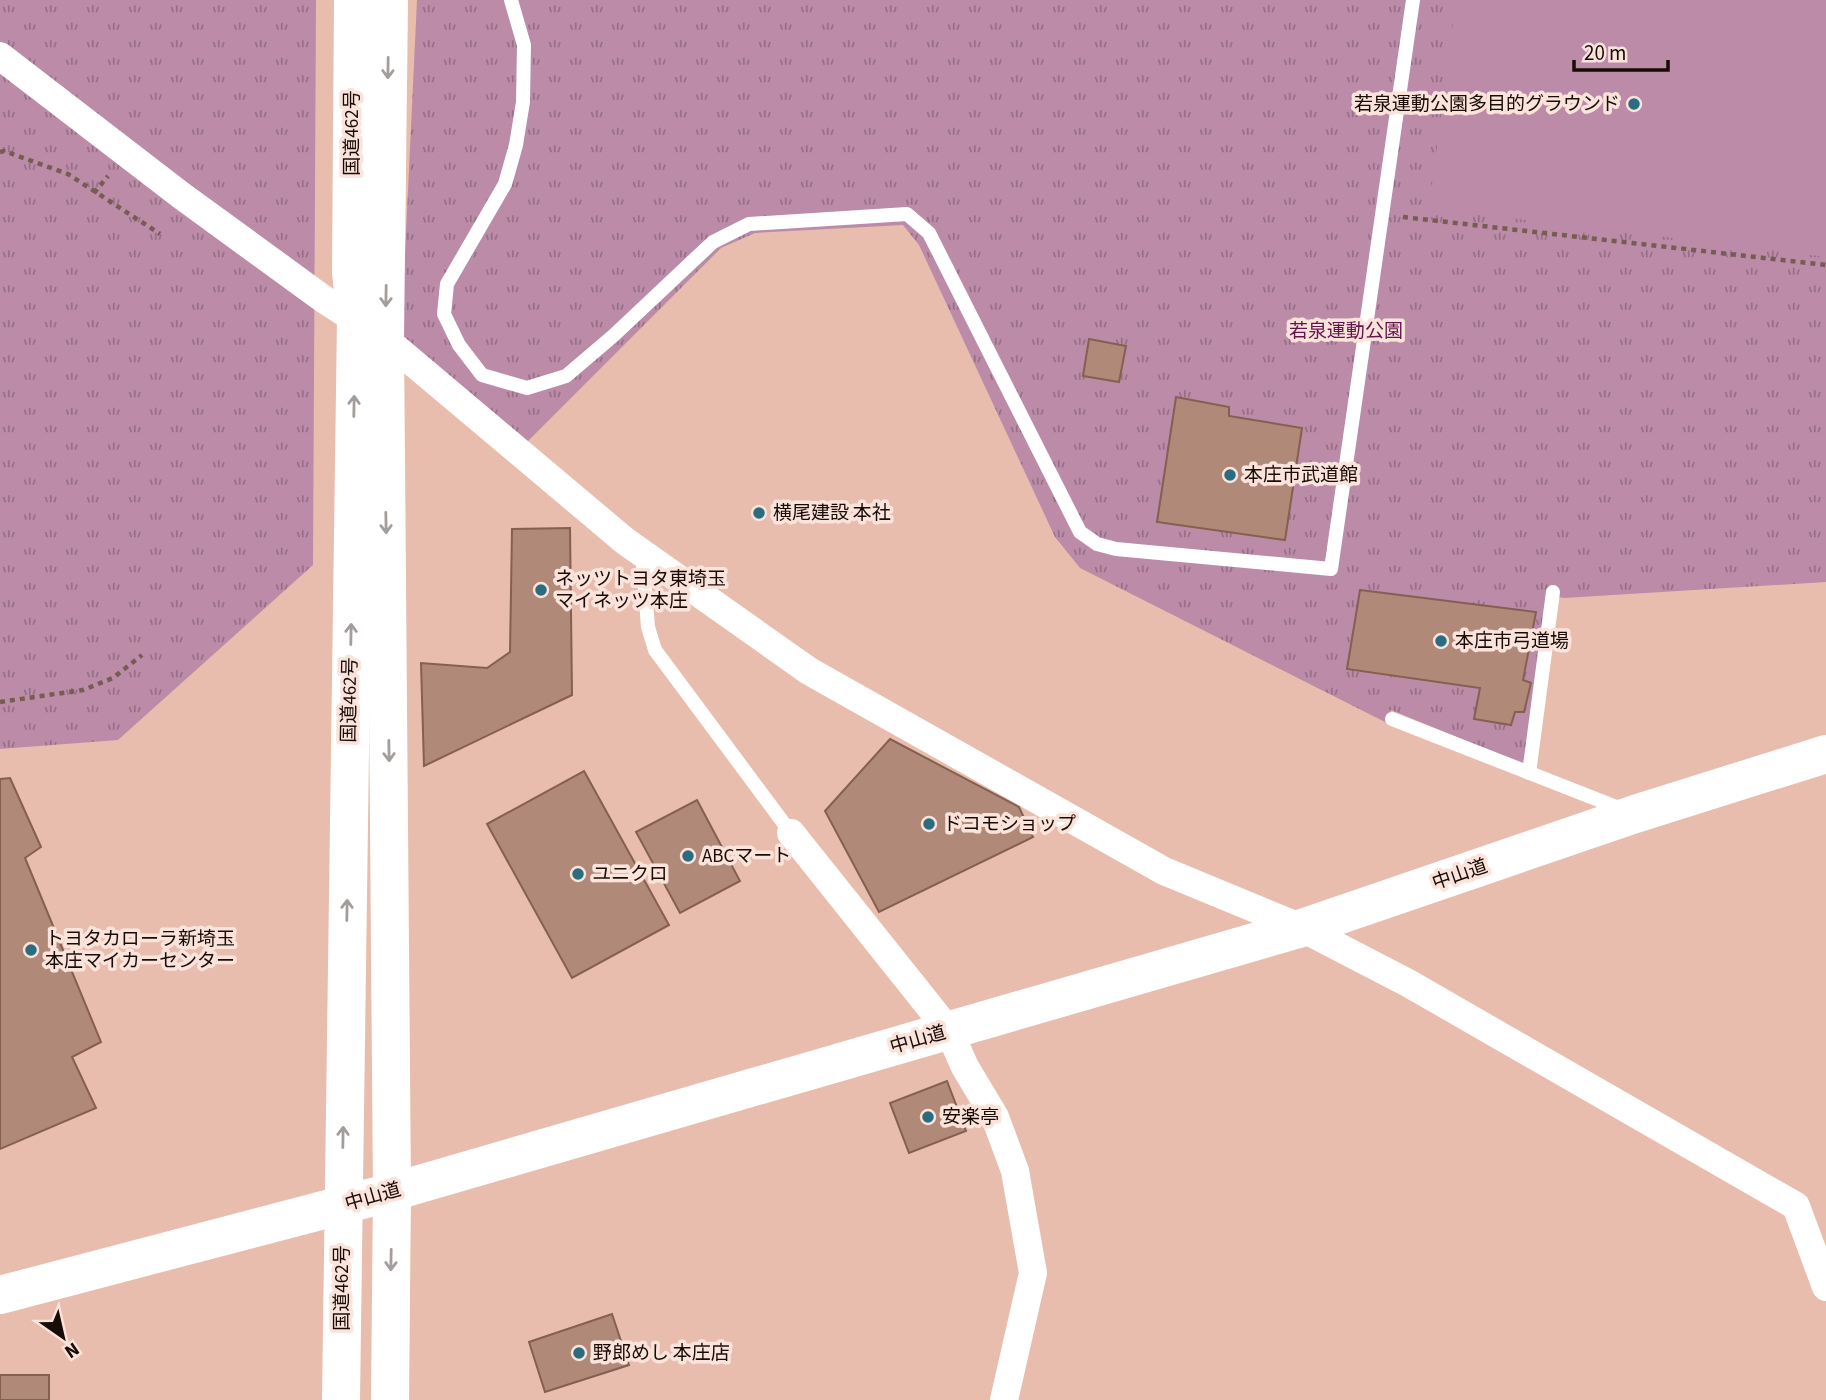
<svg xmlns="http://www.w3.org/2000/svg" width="1826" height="1400" font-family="'Source Sans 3','Noto Sans JP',sans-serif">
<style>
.park{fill:url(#park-tufts)}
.garden{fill:#bb8ba8}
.building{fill:#b18979;stroke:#855f50;stroke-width:2}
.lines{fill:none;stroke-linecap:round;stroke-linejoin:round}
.path{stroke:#775c52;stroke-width:4.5;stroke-dasharray:5 5;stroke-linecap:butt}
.service{stroke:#fff;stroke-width:14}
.minor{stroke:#fff;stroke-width:28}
.trunk{stroke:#fff;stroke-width:38}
.oneway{stroke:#a39d9b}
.poi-dot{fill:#2c6c80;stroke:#f9e3db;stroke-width:2.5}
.labels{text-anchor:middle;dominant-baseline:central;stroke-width:7;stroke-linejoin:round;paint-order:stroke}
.poi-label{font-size:19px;fill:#190b06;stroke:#f9e3db;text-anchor:start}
.street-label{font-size:19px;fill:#190b06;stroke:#f9e3db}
.park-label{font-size:19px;fill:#64154d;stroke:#f9e3db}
</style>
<defs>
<pattern id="park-tufts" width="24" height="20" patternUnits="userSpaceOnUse" patternTransform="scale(1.75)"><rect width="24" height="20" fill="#bb8ba8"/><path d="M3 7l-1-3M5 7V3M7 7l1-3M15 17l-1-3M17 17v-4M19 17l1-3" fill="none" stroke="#977087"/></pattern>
</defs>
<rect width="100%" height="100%" fill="#e8bdad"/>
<g class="park">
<path d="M0,0H316L313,565L118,740L0,749Z"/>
<path d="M417,0H1826V582L1564,598L1546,595L1525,765L1391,710L1385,722L1080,568L1055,537L919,245L903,225L755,233L721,248L526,443L401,339Z"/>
</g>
<path class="garden" d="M1456,0H1826V257L1429,208Z"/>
<g class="building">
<path d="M1089,339L1126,346L1119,382L1083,376Z"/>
<path d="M1176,397L1229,407V416L1302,428L1285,540L1157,522Z"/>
<path d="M570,528L572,695L424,766L421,663L487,668L510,652L512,529Z"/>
<path d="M1360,590L1536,612L1523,680L1531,683L1524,712H1515L1511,725L1474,719L1480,688L1347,669Z"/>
<path d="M890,739L1019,807L1033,837L879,912L825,811Z"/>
<path d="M584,771L669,925L572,978L487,824Z"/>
<path d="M10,778L41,847L25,858L101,1042L72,1057L96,1108L0,1149V779Z"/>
<path d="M697,800L740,881L680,913L636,832Z"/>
<path d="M947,1081L966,1131L909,1153L890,1103Z"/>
<path d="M612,1314L629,1365L545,1392L529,1342Z"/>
<rect x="0" y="1375" width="49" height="25"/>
</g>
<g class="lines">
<g class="path">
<path d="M0,152L4,151L68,174L160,234"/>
<path d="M94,193L108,176"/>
<path d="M1403,217L1826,265"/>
<path d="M0,702L83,690L113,678L142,655"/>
</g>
<g class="service">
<path d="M511,0L524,45L523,102L516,145L505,184L447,284L444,314L459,345L482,375L527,388L566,376L613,336L713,242L749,224L907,214L929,233L1080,532L1097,544L1116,549L1331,569L1413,0"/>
<path d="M642,553L648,627L655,650L791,833"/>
<path d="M1392,719L1624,810"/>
<path d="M1529,773L1553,592"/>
</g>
<g class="minor">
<path d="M0,56L182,196L322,298L385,339L625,541L809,671L1164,871L1302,928L1408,983L1796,1206L1826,1287"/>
<path d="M791,833L949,1031L965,1067L995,1117L1015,1171L1033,1273L1004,1400"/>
</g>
<g class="trunk">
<path d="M389,0L385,339L392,1192L390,1400"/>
<path d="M0,1295L392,1192L1302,928L1635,814L1826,754"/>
<path d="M341,1400L356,319L351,272L353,0"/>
</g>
</g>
<defs><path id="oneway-shaft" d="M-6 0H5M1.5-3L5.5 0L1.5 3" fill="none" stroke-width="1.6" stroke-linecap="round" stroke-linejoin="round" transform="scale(1.75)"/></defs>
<g class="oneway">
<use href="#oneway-shaft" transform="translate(388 68) rotate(91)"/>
<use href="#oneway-shaft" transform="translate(386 296) rotate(91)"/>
<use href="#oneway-shaft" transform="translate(354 406) rotate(-89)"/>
<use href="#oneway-shaft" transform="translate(386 523) rotate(89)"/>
<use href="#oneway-shaft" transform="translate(351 634) rotate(-89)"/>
<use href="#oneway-shaft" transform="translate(389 751) rotate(89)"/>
<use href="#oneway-shaft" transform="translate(347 910) rotate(-89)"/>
<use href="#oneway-shaft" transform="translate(343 1137) rotate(-89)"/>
<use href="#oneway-shaft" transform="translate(391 1260) rotate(91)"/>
</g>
<g class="poi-dot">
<circle cx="1634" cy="104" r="7"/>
<circle cx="1230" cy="475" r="7"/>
<circle cx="759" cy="513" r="7"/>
<circle cx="541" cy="590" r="7"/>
<circle cx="1441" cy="641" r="7"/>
<circle cx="929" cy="824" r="7"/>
<circle cx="688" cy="856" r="7"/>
<circle cx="578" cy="874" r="7"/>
<circle cx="31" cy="950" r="7"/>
<circle cx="928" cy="1117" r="7"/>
<circle cx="579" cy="1353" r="7"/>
</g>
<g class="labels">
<g class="poi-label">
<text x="1620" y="104" text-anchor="end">若泉運動公園多目的グラウンド</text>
<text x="1244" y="475">本庄市武道館</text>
<text x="773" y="513">横尾建設 本社</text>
<text x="555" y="579">ネッツトヨタ東埼玉<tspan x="555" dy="22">マイネッツ本庄</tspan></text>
<text x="1455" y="641">本庄市弓道場</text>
<text x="943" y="824">ドコモショップ</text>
<text x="702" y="856">ABCマート</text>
<text x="592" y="874">ユニクロ</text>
<text x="45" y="939">トヨタカローラ新埼玉<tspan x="45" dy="22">本庄マイカーセンター</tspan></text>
<text x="942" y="1117">安楽亭</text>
<text x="593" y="1353">野郎めし 本庄店</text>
</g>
<g class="street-label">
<text transform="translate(352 133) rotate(-90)">国道462号</text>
<text transform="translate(350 700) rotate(-89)">国道462号</text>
<text transform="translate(1460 875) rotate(-19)">中山道</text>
<text transform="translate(918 1040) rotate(-16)">中山道</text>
<text transform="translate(373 1197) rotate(-16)">中山道</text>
<text transform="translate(342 1288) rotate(-90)">国道462号</text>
</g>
<g class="park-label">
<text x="1346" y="331">若泉運動公園</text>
</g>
</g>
<g transform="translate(63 1337) rotate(146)" stroke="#f9e3db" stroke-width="5" paint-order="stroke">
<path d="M0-5L12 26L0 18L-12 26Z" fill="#190b06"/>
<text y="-10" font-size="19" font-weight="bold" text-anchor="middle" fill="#190b06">N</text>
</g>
<path d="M1574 60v10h94v-10" fill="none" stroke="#190b06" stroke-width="3.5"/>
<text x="1584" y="60" font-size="21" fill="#190b06" stroke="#f9e3db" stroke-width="5" paint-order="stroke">20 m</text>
</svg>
